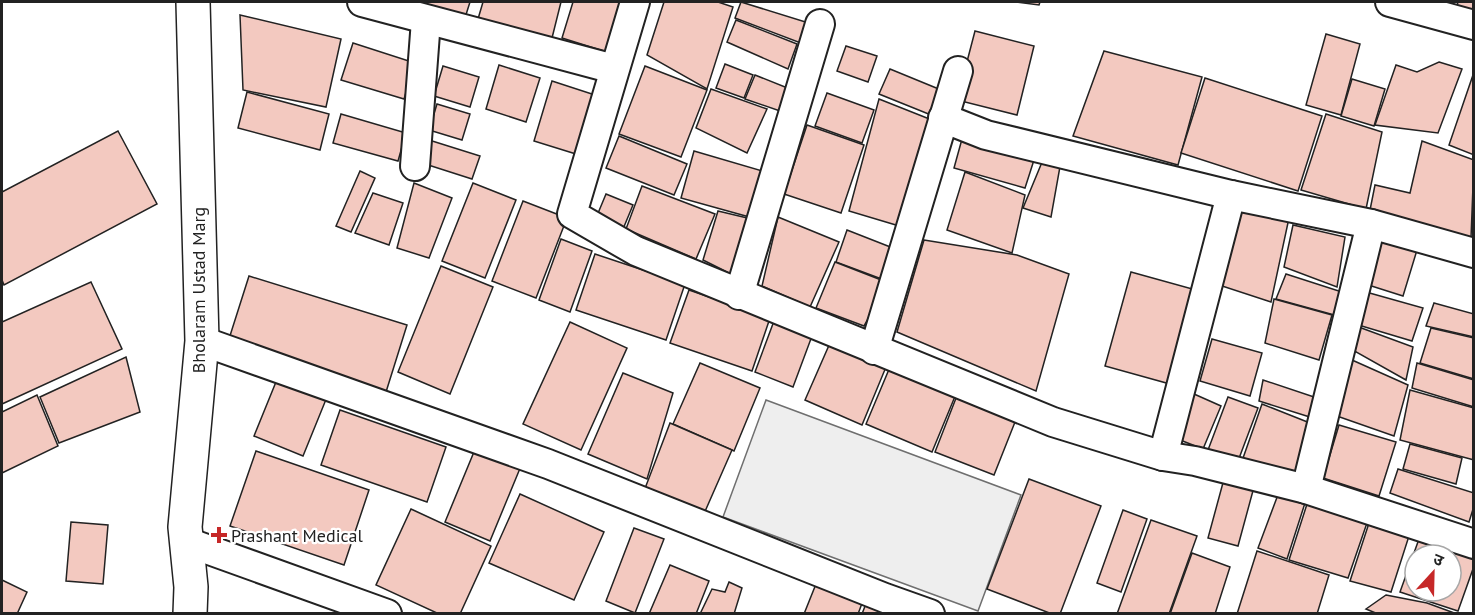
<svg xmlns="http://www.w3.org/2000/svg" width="1475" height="615" font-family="'PT Sans','Noto Sans Devanagari',sans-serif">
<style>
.green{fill:#eee;stroke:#6f6f6f;stroke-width:1.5}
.building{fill:#f3c9c0;stroke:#222;stroke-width:1.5;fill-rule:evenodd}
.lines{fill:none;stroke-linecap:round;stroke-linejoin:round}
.minor-casing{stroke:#222;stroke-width:32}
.tertiary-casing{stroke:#222;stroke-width:36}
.minor{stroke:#fff;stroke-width:28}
.tertiary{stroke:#fff;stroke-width:33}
.poi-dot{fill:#c62828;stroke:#fff;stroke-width:2}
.labels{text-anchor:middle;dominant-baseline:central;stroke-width:4.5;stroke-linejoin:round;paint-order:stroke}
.street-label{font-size:18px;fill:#222;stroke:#fff}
.poi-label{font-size:18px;fill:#222;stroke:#fff;text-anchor:start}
</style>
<rect width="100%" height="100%" fill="#fff"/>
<path class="green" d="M766,400L1021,495L978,611L723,517Z"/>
<g class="building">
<path d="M416,2H470L464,21L414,6Z"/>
<path d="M483,2H561L552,38L478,19Z"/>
<path d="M573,2H628L613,54L562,38Z"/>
<path d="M664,2H718L733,7L707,89L647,55Z"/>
<path d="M741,2L812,24L806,45L735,18Z"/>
<path d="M1016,2H1040L1039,5Z"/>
<path d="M1458,2H1474V15L1456,9Z"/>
<path d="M240,15L341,39L326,107L243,90Z"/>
<path d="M736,20L797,44L788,69L727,42Z"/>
<path d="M975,31L1034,46L1017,115L957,100Z"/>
<path d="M1326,34L1360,44L1341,115L1306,105Z"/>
<path d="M353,43L415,63L404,99L341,80Z"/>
<path d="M846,46L877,56L868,82L837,71Z"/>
<path d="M1104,51L1202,77L1178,165L1073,136Z"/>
<path d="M1439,62L1462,69L1438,133L1375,125L1396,65L1417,72Z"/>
<path d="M725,64L753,75L744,98L716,88Z"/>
<path d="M499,65L540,78L526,122L486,109Z"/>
<path d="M443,66L479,77L470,107L434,96Z"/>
<path d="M645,66L707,90L681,157L619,134Z"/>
<path d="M890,69L946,92L936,117L879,94Z"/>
<path d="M755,75L790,89L783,112L745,99Z"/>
<path d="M1473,75L1474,76V155L1449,145Z"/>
<path d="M1205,78L1322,116L1298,191L1181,153Z"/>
<path d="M1352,79L1385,89L1374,126L1341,116Z"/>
<path d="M552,81L595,95L576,154L534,141Z"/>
<path d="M711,89L767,109L747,153L696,128Z"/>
<path d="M247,92L329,114L320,150L238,128Z"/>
<path d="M827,93L874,110L862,143L815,126Z"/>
<path d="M879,99L937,122L906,228L849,211Z"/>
<path d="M437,104L470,114L462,140L429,130Z"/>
<path d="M341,114L406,133L398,161L333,143Z"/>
<path d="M1326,114L1382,132L1366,209L1301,190Z"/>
<path d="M807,125L864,145L841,213L784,194Z"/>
<path d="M118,131L157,204L4,285L2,280V192Z"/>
<path d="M619,136L687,164L674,195L606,168Z"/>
<path d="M962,139L1034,160L1025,188L954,168Z"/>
<path d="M429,140L480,156L472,179L422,163Z"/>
<path d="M1422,141L1474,160L1471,238L1370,210L1375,185L1410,193Z"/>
<path d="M694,151L766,172L753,218L681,198Z"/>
<path d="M1045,155L1061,161L1051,217L1023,208Z"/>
<path d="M360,171L375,178L351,232L336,226Z"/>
<path d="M965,172L1025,195L1012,253L947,230Z"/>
<path d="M414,183L452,198L429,258L397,248Z"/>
<path d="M473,183L516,200L485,278L442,261Z"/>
<path d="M642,186L715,214L696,259L626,229Z"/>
<path d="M373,193L403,203L389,245L355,233Z"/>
<path d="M606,194L633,205L623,229L596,218Z"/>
<path d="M523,201L567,218L536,298L492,281Z"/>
<path d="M1235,205L1289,218L1271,302L1216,284Z"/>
<path d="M718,211L760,221L733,275L703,260Z"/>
<path d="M778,217L839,242L810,307L762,286Z"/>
<path d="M1293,225L1345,237L1337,287L1284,267Z"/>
<path d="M847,230L898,250L887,281L836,262Z"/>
<path d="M1376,238L1417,250L1403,296L1362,283Z"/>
<path d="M561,239L592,251L570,312L539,300Z"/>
<path d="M924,240L1017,255L1069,274L1036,391L897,332Z"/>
<path d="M595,254L685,284L666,340L576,310Z"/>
<path d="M835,262L889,283L864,326L816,308Z"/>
<path d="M441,266L493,287L450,394L398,372Z"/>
<path d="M1131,272L1196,290L1170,384L1105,366Z"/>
<path d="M1286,274L1345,293L1338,316L1276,299Z"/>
<path d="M249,276L407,325L386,392L228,342Z"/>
<path d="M91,282L122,349L2,404V322Z"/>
<path d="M689,290L770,318L752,371L670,343Z"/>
<path d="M1366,292L1423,308L1412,341L1355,324Z"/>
<path d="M1274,299L1332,315L1319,360L1265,343Z"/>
<path d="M1434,303L1474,314V337L1426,326Z"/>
<path d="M774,321L812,336L793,387L755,372Z"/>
<path d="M570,322L627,348L581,450L523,424Z"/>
<path d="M1356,326L1413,347L1406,380L1349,348Z"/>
<path d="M1431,328L1474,338V379L1420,363Z"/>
<path d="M1212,339L1262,353L1250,396L1200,381Z"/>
<path d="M830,343L886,367L862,425L805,400Z"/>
<path d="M126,357L140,412L59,443L40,397Z"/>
<path d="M1352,360L1408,385L1394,436L1334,415Z"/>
<path d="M700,363L760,388L734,451L673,424Z"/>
<path d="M1417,363L1474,380V407L1412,388Z"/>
<path d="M890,367L956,394L932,452L866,424Z"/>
<path d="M623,373L673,393L647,479L588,454Z"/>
<path d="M278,377L327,397L303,456L254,436Z"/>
<path d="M1263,380L1320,399L1313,418L1259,401Z"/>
<path d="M1410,390L1474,408V460L1400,440Z"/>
<path d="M958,393L1017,417L994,475L935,452Z"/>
<path d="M1194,394L1221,406L1203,449L1175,438Z"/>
<path d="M37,395L58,446L2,473V412Z"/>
<path d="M1228,397L1258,408L1238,461L1208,450Z"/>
<path d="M1262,404L1315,425L1303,475L1242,461Z"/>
<path d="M340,410L446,447L427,502L321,465Z"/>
<path d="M670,423L732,450L703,516L644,491Z"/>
<path d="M1339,425L1396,442L1379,496L1323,478Z"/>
<path d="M1410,444L1462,458L1456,484L1403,469Z"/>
<path d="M476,447L521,466L490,541L445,522Z"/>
<path d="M256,451L369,490L344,565L230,526Z"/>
<path d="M1398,469L1474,493V506L1469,522L1390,493Z"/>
<path d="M1029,479L1101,506L1060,614H1052L987,589Z"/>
<path d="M1224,479L1254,487L1238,546L1208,538Z"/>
<path d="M1279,492L1305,503L1287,559L1258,548Z"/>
<path d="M520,494L604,532L574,600L489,563Z"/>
<path d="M1308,501L1368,520L1348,578L1289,560Z"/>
<path d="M411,509L491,546L460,614H439L376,585Z"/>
<path d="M1123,510L1147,519L1121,592L1097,583Z"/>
<path d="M1151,520L1197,536L1169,614H1117Z"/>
<path d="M1370,520L1409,536L1391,592L1350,581Z"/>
<path d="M71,522L108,525L103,584L66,581Z"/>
<path d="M634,528L664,539L635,613L606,601Z"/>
<path d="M1419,539L1474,557V566L1458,611L1400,592ZM1415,555H1451V591H1415Z"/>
<path d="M1257,551L1329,575L1317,614H1237Z"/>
<path d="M1192,553L1230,567L1215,614H1170Z"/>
<path d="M670,565L709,581L696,614H649Z"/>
<path d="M818,579L864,598L858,614H804Z"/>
<path d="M2,580L27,592L17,614H2Z"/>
<path d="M729,582L742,588L734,614H700L712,589L725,592Z"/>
<path d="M1386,595L1427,603L1457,614H1378L1366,609Z"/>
<path d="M867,601L899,614H862Z"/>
</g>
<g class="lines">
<defs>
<g id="minor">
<path d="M362,2L614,69"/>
<path d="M635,2L572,214L636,251L1053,422L1163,456L1195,461L1306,489L1474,544"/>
<path d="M1390,2L1474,25"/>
<path d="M943,118L986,135L1231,195L1371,224L1474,253"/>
<path d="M415,166L426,20"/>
<path d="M739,295L820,24"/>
<path d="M202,341L548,464L885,598L930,614"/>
<path d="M874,350L958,71"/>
<path d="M1163,456L1231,195"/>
<path d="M1306,489L1371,224"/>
<path d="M187,542L387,614"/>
</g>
<path id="tertiary" d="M190,614L191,587L185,527L202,341L193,2"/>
</defs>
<use href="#minor" class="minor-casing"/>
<use href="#tertiary" class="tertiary-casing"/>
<use href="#minor" class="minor"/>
<use href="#tertiary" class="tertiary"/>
</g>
<path class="poi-dot" d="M216 526h6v6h6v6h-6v6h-6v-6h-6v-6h6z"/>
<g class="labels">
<g class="street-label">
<text transform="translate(198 290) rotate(-90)">Bholaram Ustad Marg</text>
</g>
<g class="poi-label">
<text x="231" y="535">Prashant Medical</text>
</g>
</g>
<rect width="1475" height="615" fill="none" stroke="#222222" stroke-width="6"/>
<g transform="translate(1433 573) rotate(22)"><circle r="28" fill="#ffffff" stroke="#a7a7a7" stroke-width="1.5"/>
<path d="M0-4.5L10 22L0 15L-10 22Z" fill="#c62828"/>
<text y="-9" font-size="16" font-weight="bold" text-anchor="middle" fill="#222222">उ</text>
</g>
</svg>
